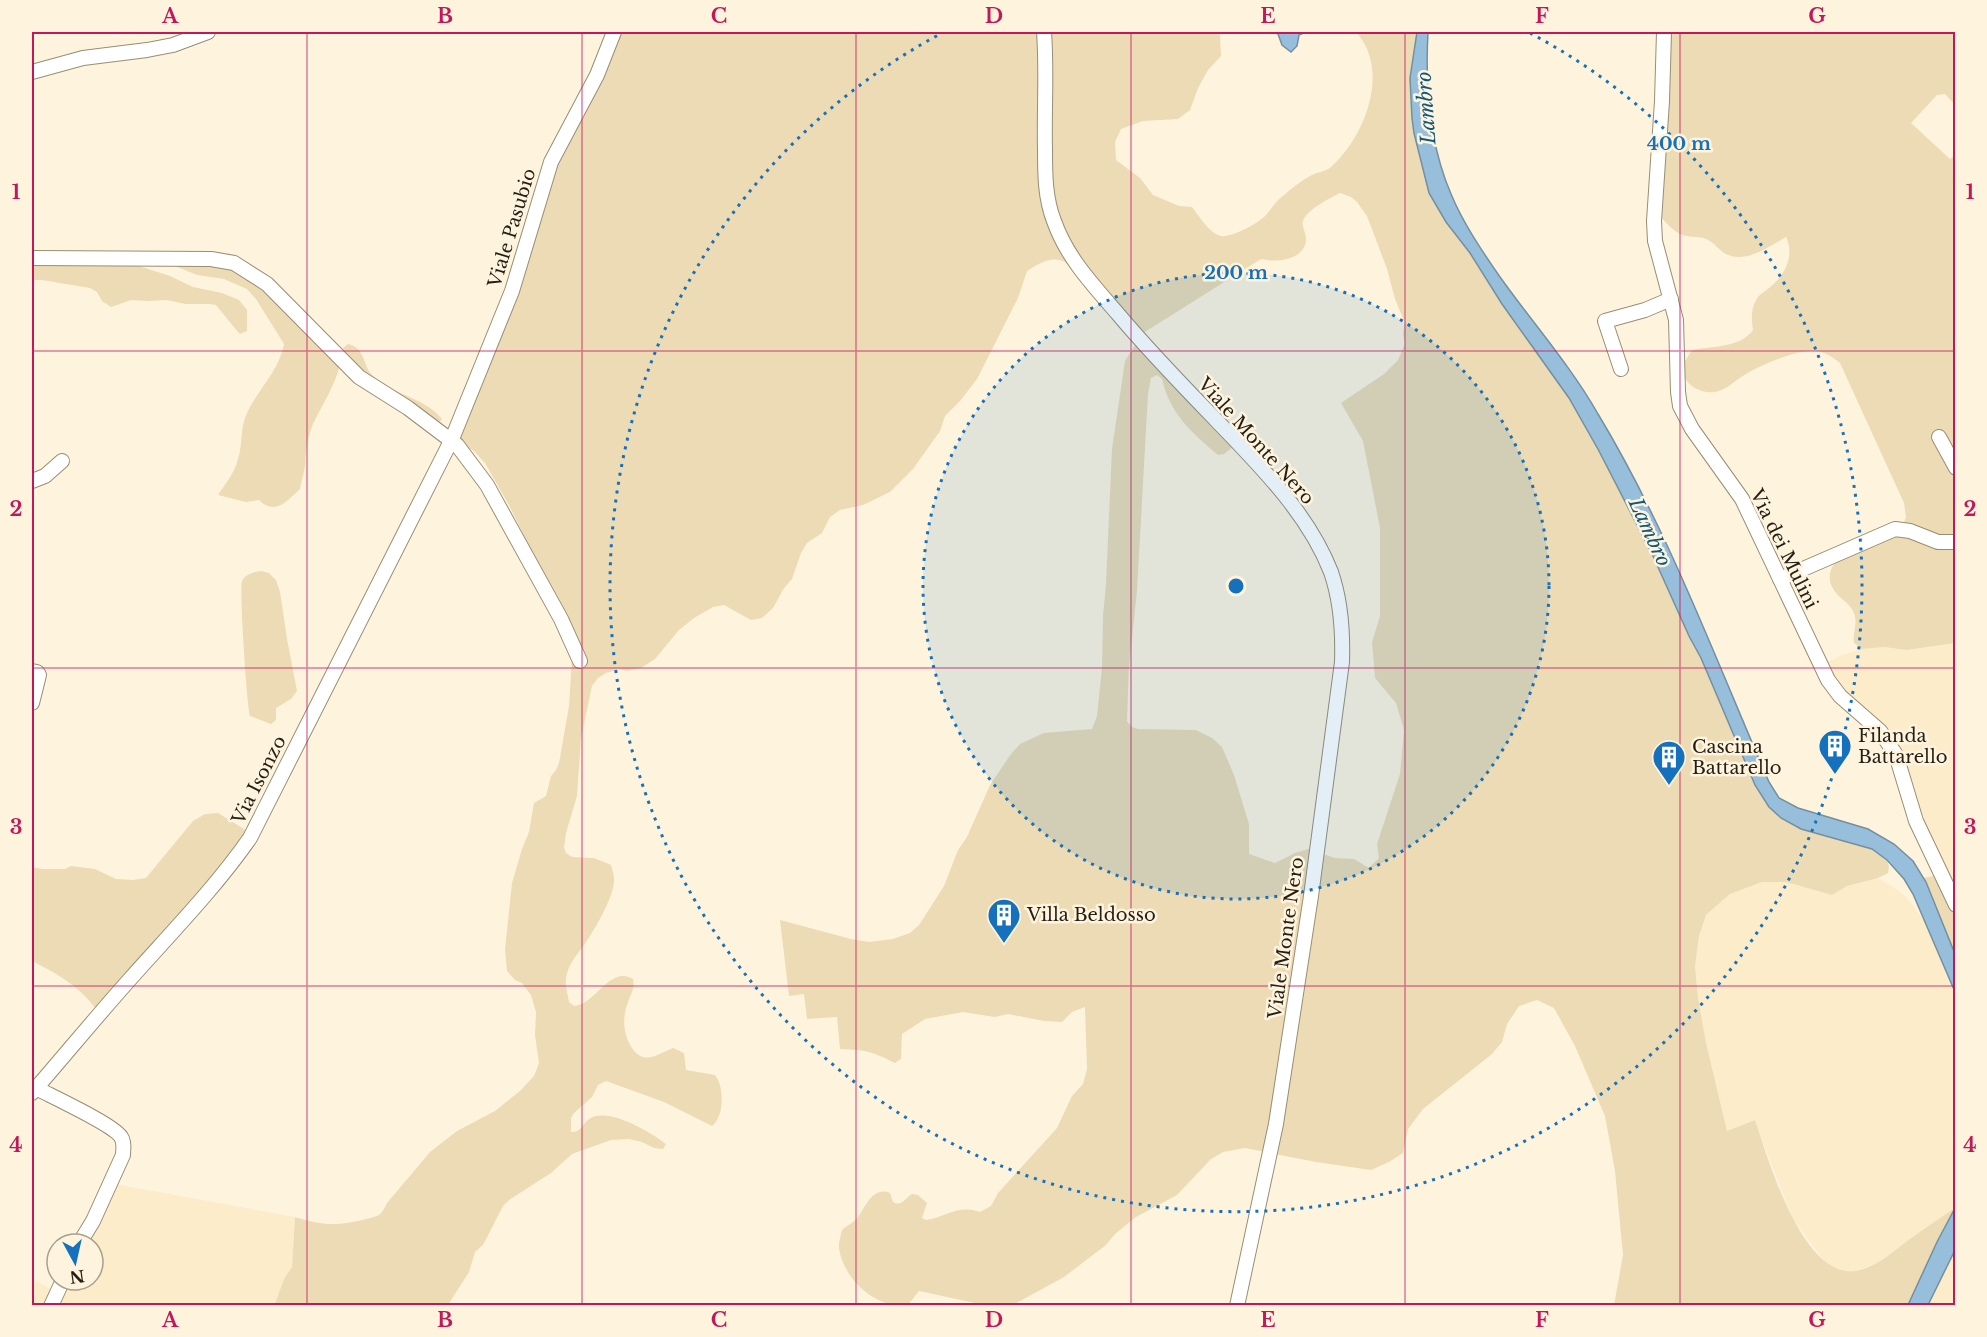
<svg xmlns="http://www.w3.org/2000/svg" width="1987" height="1337" font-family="'Libre Baskerville',serif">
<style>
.built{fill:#fcecca}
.green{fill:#ecdbb4}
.water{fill:#97bfdc;stroke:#748fa0;stroke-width:1.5}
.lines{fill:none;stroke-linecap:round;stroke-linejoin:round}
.minor-casing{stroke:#988d74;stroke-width:16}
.minor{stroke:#fff;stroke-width:14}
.grid{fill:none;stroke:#c2185b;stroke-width:1.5;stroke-opacity:0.55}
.ring{fill:none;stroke:#1570bd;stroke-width:3;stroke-dasharray:3 6}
.labels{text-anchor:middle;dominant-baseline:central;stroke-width:5;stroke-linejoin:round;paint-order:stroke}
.street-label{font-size:18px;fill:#241f15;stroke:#fef4de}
.poi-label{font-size:18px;fill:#241f15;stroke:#fef4de;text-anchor:start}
.water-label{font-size:20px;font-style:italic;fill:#13567c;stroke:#fef4de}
.centre{fill:#1570bd;stroke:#fef4de;stroke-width:3}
.ring-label{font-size:18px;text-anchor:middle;font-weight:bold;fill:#1570bd;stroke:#fef4de;stroke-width:5;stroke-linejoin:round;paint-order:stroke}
.neatline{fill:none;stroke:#c2185b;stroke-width:2}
.grid-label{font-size:20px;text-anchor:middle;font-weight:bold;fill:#c2185b}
</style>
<rect width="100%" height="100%" fill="#fef4de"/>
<g class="built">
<path d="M1955,643V905L1901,767L1821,665L1844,654L1862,649L1884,647L1907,650Z"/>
<path d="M1878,878L1898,890L1908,899L1929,927L1955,992V1208L1890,1255L1873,1265L1848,1273L1835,1269L1824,1261L1793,1219L1754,1120L1727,1131L1706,1043L1698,998L1695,966L1699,936L1706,915L1730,894L1762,882H1786L1832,895L1847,886Z"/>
<path d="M110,1183L295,1217L292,1267L285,1277L280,1294L274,1305H32V1278L58,1294L63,1280H93V1244H79Z"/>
<path d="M1955,1250V1305L1928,1306L1936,1286Z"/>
</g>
<g class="green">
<path d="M620,32H1040L1039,80L1044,32H1218L1220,35L1221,56L1208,70L1198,88L1190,110L1178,119L1143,121L1121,129L1115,142L1116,160L1140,178L1153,195L1179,206L1192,207C1199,216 1209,233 1221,236C1231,238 1259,223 1266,215C1272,208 1276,201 1284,195C1292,188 1301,181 1310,176C1317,172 1325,172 1331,167C1365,137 1391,70 1356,32H1417L1410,78L1414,133L1421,160L1446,222L1470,253L1502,304L1569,398L1599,451L1653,556L1689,636L1701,658L1755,785L1801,829L1872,849L1887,860L1889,867L1888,873L1878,878L1847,886L1832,895L1786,882H1762L1730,894L1706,915L1699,936L1695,966L1698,998L1706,1043L1727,1131L1755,1120C1768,1158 1804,1286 1860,1270C1879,1265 1894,1251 1910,1239C1925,1228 1940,1218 1955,1208L1937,1242L1908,1305H1614L1623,1255L1615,1171L1605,1116L1575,1046L1554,1008L1537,1000L1519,1006L1507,1024L1502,1042L1492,1054L1423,1109L1408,1129L1403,1153L1389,1162L1371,1170L1316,1162L1245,1148L1223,1152L1211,1159L1177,1195L1136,1217L1115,1234L1106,1245L1064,1277L1013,1305L975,1303L919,1291L908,1305C877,1310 843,1279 839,1248C838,1243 841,1235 842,1230C847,1225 854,1223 858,1217C866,1206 873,1186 890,1193L893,1202C902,1207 905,1198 912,1194L918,1195L927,1203L922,1218L926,1220C946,1217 958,1204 980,1212L991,1206L998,1193L1057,1128L1072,1096L1083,1084L1087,1069L1085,1007L1072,1012L1062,1022L1044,1021L1008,1014L995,1017L963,1012L925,1019L902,1034L901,1059L895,1063C871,1051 867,1050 840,1049L837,1017L807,1019L804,994L789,996L780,920L851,939L869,942L893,939L910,933L919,925L944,886L958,850L967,837L990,785L1011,754L1020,744L1044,733L1092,729L1097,716L1102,668L1103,616L1106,584L1112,449L1125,361L1139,339L1233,447L1224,454L1218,455C1192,433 1170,414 1162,379L1157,375L1151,378L1148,394L1137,591L1129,666L1127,721L1132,727L1138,729L1196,730L1212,738L1222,747L1234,775L1249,824V854L1275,863L1295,853L1308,849L1335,858L1354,859L1369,868L1379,858L1377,844L1400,774L1404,730L1396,703L1375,678L1372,642L1380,616V528L1363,441L1341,403L1384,374L1398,360L1405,344L1403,334L1405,323L1395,299L1387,269L1367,216L1357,202L1351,197L1340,193C1329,199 1313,206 1305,217C1299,224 1306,231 1306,239C1306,260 1276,263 1261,259L1132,340L1065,262C1052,255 1038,264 1027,271L1018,298L977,379L960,401L945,416L940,431L913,469L890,492L863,505L840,510L830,517L822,533L807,543L801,553L792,579L784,588L773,608L762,618L751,620L724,605L713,607L694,618L679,630L655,659L641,668L627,671L619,669L606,673L598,678L592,686L581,738L577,796L566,833L564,848L566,853L572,857L594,858L611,865C612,869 614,874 614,879C615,895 595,929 586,942C578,954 567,965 566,979C565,986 568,995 569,1002L574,1006C595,1005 610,965 633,979C635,988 631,994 628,1002C622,1017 623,1034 632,1048C644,1066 658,1054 673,1048L684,1053L686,1070L715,1075C724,1086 725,1116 712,1126L664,1102L606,1081L598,1085L592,1097L574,1113L571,1118V1132C582,1132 582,1124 589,1119C607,1106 651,1132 666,1144L663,1149L654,1148L642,1142L629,1139L611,1140L572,1154L551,1173L509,1200L503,1206L483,1245L475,1252L469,1272L448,1305L274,1306L285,1277L292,1267L295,1217C323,1226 338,1226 366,1219C379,1216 381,1216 387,1203L430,1152L457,1131L495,1111L520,1091L534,1076L539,1063L535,1035L536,1012L531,995L522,983L515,980L507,971L505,949L512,883L522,849L529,832L534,803L546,796L551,776L556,770L559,763L569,706L572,658L542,572L510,507L485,463L474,451L457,441L556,164Z"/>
<path d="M1664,32H1955V105L1945,94L1937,95L1911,123L1950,159L1955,155V643L1907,650L1884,647L1862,649L1854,643C1852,632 1859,622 1853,611C1849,603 1842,600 1837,594C1825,581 1829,566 1841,557L1902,528L1906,517L1904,503L1840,363C1832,357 1826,352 1816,351C1798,349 1761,365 1746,374C1735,380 1726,391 1714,392C1699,394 1681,383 1683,366C1684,361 1690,354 1692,350C1712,346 1740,348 1753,330C1751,318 1751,307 1758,297C1761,293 1766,291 1769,288C1785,276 1795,255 1786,237C1769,247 1744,265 1724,253C1717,248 1714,242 1706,239C1700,236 1693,238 1687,236C1673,234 1664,219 1654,210Z"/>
<path d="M32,265L139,266L170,276L193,287L222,293L239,300L247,310V331L240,334L238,332L216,305L210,304H186L166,300L148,301L131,300L111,307L102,301L97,292L90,288L42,280H32Z"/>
<path d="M211,265L232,270L252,278L340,364C336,384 322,405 313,424C307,439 306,451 305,466C304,474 301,481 300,489C287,501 275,516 259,500L246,502L218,495C226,483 235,472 238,459C243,444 240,427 247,413C258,389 279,371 284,344L256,299L247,289L224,279L197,275L175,266Z"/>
<path d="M348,344C367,349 361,364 373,376C393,395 424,397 442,419L437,425L345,359L343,348Z"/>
<path d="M261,571L269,573L276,580L280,592L287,639L297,691L291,699L276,708V720L271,724L250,716C247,706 239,588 242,581C245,574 254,572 261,571Z"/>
<path d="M218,813L244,829L250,838L99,1014C83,988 58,974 32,961V867L42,869H65L71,866L95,869L116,879L133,880L146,878L193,821L205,814Z"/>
<path d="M1933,876L1939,879L1955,905V954L1923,878Z"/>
</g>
<g class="water">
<path d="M1273,32H1306L1299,35L1297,46L1291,52L1282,45L1278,34Z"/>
<path d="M1417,32H1428C1425,86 1429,143 1451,194C1463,223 1482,251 1500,277C1532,322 1570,365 1598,414C1668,530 1715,658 1769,782L1779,798L1798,808L1868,829L1894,844L1913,861L1926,882L1955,954V992L1913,894L1904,879L1887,860L1872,849L1801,829L1781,818L1769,807L1755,785L1701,658L1689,636L1653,556L1599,451L1569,398L1502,304L1470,253L1446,222L1429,193L1414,133L1412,118L1410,78Z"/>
<path d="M1955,1208V1250L1928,1305H1908L1937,1242Z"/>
</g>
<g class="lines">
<defs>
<g id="minor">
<path d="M1044,32C1047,71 1044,110 1045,150C1045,174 1045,198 1054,221C1067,258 1093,285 1118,314C1149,351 1183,386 1217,421C1260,466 1308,513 1331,572C1341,601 1343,632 1342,662L1311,896L1276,1124L1237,1306"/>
<path d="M1664,32L1662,101L1654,221L1655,241L1676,320L1678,392L1680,406L1692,429L1742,499L1828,680L1840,696L1880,731L1896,755L1916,821L1956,905"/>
<path d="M32,72L83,58L147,50L173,45L208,32"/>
<path d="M32,258L211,259L234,263L267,284L359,377L408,408L457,445L487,485L561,619L580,661"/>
<path d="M1621,369L1605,321L1645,310L1671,299"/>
<path d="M1939,437L1956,468"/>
<path d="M32,481L45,476L62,461"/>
<path d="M1780,579L1895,529L1910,531L1938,542H1956"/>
<path d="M32,671L37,672L39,675L32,703"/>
<path d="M36,1088C51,1096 114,1125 121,1137C125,1143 123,1149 123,1155L93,1221L79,1244"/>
<path d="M32,1093C65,1055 97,1016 131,978C172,932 215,888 250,838L452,439L512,291L551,162L597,75L614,32"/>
<path d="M51,1306L63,1280"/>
</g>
</defs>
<use href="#minor" class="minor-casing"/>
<use href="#minor" class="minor"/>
</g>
<path class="grid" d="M307,32V1306M582,32V1306M856,32V1306M1131,32V1306M1405,32V1306M1680,32V1306M32,351H1956M32,668H1956M32,986H1956"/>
<circle cx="1236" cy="586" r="313" fill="#1570bd" fill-opacity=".12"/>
<g class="ring">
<circle cx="1236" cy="586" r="313"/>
<path d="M1530 33A626 626 0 1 1 942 33"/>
</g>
<defs>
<symbol id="building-pin" viewBox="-11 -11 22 30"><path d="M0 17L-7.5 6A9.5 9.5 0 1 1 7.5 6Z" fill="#1570bd" stroke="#fef4de"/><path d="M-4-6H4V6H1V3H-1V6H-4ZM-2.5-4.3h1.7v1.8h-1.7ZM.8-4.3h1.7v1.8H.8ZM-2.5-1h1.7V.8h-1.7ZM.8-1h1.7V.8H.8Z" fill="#fff"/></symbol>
</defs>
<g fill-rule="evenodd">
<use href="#building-pin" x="1816" y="727" width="38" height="52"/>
<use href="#building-pin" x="1650" y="738" width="38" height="52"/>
<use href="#building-pin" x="985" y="896" width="38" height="52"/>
</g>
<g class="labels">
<g class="street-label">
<text transform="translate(512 228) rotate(-73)">Viale Pasubio</text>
<text transform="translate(1256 441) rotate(48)">Viale Monte Nero</text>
<text transform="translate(1784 549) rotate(64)">Via dei Mulini</text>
<text transform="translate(259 780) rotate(-63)">Via Isonzo</text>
<text transform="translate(1286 938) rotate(-82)">Viale Monte Nero</text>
</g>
<g class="poi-label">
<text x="1858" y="736">Filanda<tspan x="1858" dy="21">Battarello</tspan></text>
<text x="1692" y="747">Cascina<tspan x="1692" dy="21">Battarello</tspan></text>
<text x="1027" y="915">Villa Beldosso</text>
</g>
<g class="water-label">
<text transform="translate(1426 108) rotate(-94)">Lambro</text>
<text transform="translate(1650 532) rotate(65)">Lambro</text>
</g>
</g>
<circle cx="1236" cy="586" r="9" class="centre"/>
<g class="ring-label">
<text x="1679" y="150">400 m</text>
<text x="1236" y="279">200 m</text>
</g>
<rect width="1987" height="1337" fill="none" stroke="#fef4de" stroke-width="66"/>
<g transform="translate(75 1262) rotate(172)"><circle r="28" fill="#fef4de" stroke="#a79f8e" stroke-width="1.5"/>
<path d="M0-4.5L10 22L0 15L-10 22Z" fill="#1570bd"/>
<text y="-9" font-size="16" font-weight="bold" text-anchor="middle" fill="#241f15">N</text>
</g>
<rect x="33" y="33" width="1921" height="1271" class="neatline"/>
<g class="grid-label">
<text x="170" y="23">A</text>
<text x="445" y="23">B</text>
<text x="719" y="23">C</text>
<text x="994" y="23">D</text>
<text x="1268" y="23">E</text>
<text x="1542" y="23">F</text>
<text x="1817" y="23">G</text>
<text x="16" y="199">1</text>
<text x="1970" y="199">1</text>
<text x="16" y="516">2</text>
<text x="1970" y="516">2</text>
<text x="16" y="834">3</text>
<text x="1970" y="834">3</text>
<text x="16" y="1152">4</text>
<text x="1970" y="1152">4</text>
<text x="170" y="1327">A</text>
<text x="445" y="1327">B</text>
<text x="719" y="1327">C</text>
<text x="994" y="1327">D</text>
<text x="1268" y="1327">E</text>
<text x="1542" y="1327">F</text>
<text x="1817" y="1327">G</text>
</g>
</svg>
